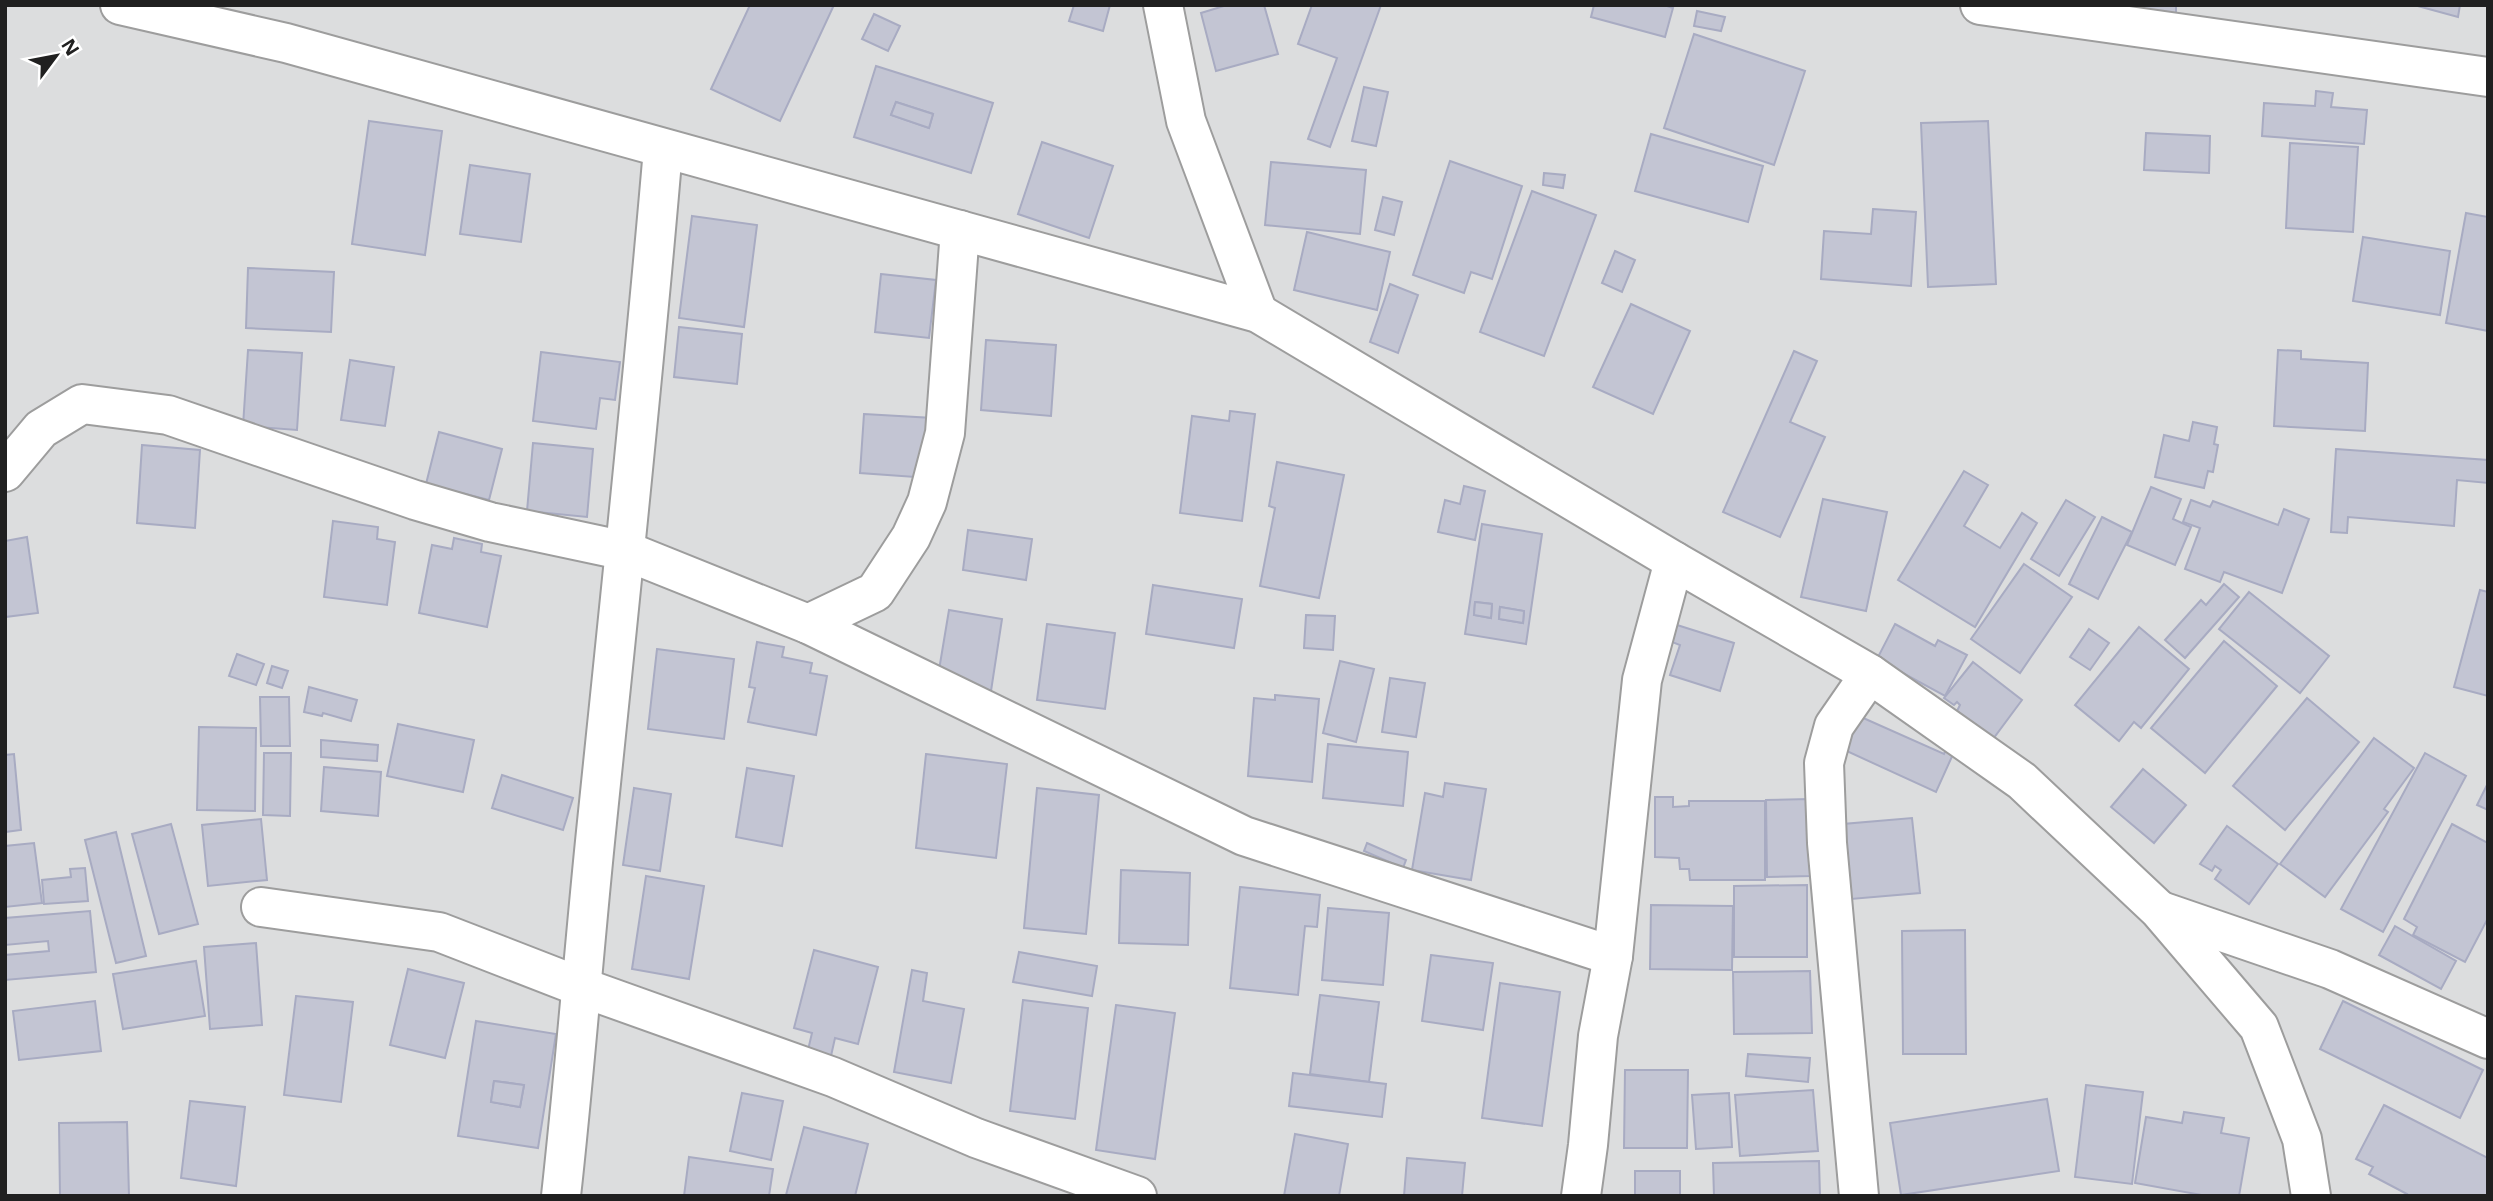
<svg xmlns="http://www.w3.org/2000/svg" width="2493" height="1201" font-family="'Noto Sans',sans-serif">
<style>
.residential{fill:#dcddde}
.building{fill:#c3c5d3;stroke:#a8abc2;stroke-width:2;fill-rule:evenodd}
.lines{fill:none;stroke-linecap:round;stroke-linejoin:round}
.minor-casing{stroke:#9d9d9d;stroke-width:42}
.minor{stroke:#fff;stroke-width:38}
</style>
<rect width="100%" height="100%" fill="#e7e6f0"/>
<rect class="residential" x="5" y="5" width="2483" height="1191"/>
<g class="building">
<path d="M750,5H834L780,121L711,89Z"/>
<path d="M1074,5H1110L1103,31L1069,21Z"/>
<path d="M1227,5H1264L1278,54L1216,71L1201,13Z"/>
<path d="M1312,5H1381L1330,147L1308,139L1337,58L1298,44Z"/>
<path d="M1594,5H1664L1673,8L1665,37L1591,17Z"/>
<path d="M2144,5H2176V17L2145,18Z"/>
<path d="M2414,5H2460L2458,17Z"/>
<path d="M1697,11L1725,17L1721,31L1694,26Z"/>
<path d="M874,14L900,26L888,51L862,39Z"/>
<path d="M1694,34L1805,71L1774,165L1664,128Z"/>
<path d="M876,66L993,103L971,173L854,137ZM896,102L933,114L929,128L891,115Z"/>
<path d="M1364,87L1388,92L1376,146L1352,141Z"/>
<path d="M2316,91L2333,93L2331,107L2367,110L2364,144L2262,136L2264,103L2315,106Z"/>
<path d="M896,102L933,114L929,128L891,115Z"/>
<path d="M369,121L442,131L425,255L352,244Z"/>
<path d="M1988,121L1996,284L1928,287L1921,123Z"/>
<path d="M2146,133L2210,136L2209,173L2144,170Z"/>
<path d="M1651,134L1763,166L1748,222L1635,191Z"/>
<path d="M1042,142L1113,166L1089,238L1018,214Z"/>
<path d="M2290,143L2358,147L2353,232L2286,228Z"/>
<path d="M1450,161L1522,186L1492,279L1471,272L1464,293L1413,275Z"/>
<path d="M1271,162L1366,170L1360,234L1265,225Z"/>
<path d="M470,165L530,174L521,242L460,234Z"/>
<path d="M1544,173L1565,175L1563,188L1543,185Z"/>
<path d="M1532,191L1596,215L1544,356L1480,332Z"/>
<path d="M1383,197L1402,202L1394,235L1375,230Z"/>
<path d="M1873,209L1916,212L1911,286L1821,279L1824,231L1871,234Z"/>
<path d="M2466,213L2488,217V331L2446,323Z"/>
<path d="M692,216L757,225L744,327L679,318Z"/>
<path d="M1307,232L1390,252L1377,310L1294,290Z"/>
<path d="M2363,237L2450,251L2440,315L2353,301Z"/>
<path d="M1615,251L1635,260L1622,292L1602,283Z"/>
<path d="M248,268L334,272L331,332L246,328Z"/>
<path d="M881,274L936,280L929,338L875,332Z"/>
<path d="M1390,284L1418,295L1398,353L1370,342Z"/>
<path d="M1631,304L1690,331L1653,414L1593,387Z"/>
<path d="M679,327L742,334L737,384L674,377Z"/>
<path d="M986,340L1056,345L1051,416L981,410Z"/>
<path d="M248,350L302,353L297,430L243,426Z"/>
<path d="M2278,350L2301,351V359L2368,363L2365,431L2274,426Z"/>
<path d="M1794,351L1817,361L1790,422L1825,437L1780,537L1723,512Z"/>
<path d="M541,352L620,362L615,400L600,398L596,429L533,421Z"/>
<path d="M350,360L394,367L385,426L341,420Z"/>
<path d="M1230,411L1255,414L1242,521L1180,513L1192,416L1229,421Z"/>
<path d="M864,414L933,418L929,478L860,473Z"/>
<path d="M2193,422L2217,427L2214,444L2218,445L2213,472L2208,471L2204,488L2155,477L2164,435L2189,441Z"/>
<path d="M439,432L502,449L489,500L426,484Z"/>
<path d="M533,443L593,449L587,517L527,511Z"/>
<path d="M142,445L200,450L195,528L137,523Z"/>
<path d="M2336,449L2488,460V483L2457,480L2454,526L2348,517L2347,533L2331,532Z"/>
<path d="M1277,462L1344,475L1319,598L1260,586L1275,508L1269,506Z"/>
<path d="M1964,471L1988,485L1964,526L2000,548L2022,513L2037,523L1975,627L1898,580Z"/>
<path d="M1464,486L1485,491L1475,540L1438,532L1445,500L1460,504Z"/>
<path d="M2151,487L2181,499L2173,519L2191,527L2175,565L2127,545Z"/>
<path d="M1823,499L1887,512L1866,611L1801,597Z"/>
<path d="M2066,500L2095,517L2059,576L2031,559Z"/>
<path d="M2191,500L2210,507L2213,501L2278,525L2284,509L2309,519L2282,593L2224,572L2220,582L2185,569L2200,528L2183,522Z"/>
<path d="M2102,517L2132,532L2098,599L2069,584Z"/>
<path d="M333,521L378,527L377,539L395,542L387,605L324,597Z"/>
<path d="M1482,524L1542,534L1526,644L1465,634ZM1475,602L1492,604L1491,618L1474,615ZM1500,607L1524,611L1523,623L1499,619Z"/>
<path d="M968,530L1032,539L1026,580L963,570Z"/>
<path d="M27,537L38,613L5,617V541Z"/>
<path d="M454,538L482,544L481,552L501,556L487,627L419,613L432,545L452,549Z"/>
<path d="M2024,564L2072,597L2020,673L1971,639Z"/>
<path d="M2224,584L2239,597L2185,658L2165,640L2201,600L2206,605Z"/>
<path d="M1153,585L1242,599L1234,648L1146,634Z"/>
<path d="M2480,590L2488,592V696L2454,687Z"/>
<path d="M2249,592L2329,656L2300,693L2219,629Z"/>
<path d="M1475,602L1492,604L1491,618L1474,615Z"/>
<path d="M1500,607L1524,611L1523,623L1499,619Z"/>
<path d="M949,610L1002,619L991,691L937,682Z"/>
<path d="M1306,615L1335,616L1333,650L1304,648Z"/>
<path d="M1047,624L1115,633L1105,709L1037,700Z"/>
<path d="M1895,624L1935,646L1938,640L1967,655L1945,696L1877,659Z"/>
<path d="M1677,625L1734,643L1720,691L1670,675L1680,645L1672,642Z"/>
<path d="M2139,627L2189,669L2141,728L2134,722L2119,741L2075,705Z"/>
<path d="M2089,629L2109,643L2090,670L2070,657Z"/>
<path d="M2224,641L2277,686L2205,773L2151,728Z"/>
<path d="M757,642L784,647L782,657L812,663L810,673L827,676L816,735L748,722L755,688L749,687Z"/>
<path d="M657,649L734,659L724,739L648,729Z"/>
<path d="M237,654L264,664L256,685L229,676Z"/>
<path d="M1340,661L1374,669L1356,742L1323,733Z"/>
<path d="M1973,662L2022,700L1993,739L1957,711L1960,705L1957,702L1954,705L1944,698Z"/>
<path d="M272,666L288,671L282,688L267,683Z"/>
<path d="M1390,678L1425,683L1416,737L1382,732Z"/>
<path d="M309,687L357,700L351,721L323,713L322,716L304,712Z"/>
<path d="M1275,695L1319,699L1312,782L1248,776L1254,698L1275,700Z"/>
<path d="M260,697H289L290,746H261Z"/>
<path d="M2307,698L2359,742L2285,830L2233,786Z"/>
<path d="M1852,713L1944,754L1946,749L1954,752L1936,792L1838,747Z"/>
<path d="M398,724L474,740L463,792L387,776Z"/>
<path d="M199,727L256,728L255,811L197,810Z"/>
<path d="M2374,738L2414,768L2384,809L2388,812L2325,897L2280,864Z"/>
<path d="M321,740L378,745L377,761L321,757Z"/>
<path d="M1328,744L1408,752L1403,806L1323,798Z"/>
<path d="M264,753H291L290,816L263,815Z"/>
<path d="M2425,753L2466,776L2383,932L2341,909Z"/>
<path d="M14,754L21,830L5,832V755Z"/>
<path d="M926,754L1007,764L996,858L916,848Z"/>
<path d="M324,767L381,772L378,816L321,811Z"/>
<path d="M747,768L794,776L782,846L736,837Z"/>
<path d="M2143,769L2186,805L2154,843L2111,807Z"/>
<path d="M502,775L573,798L563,830L492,808Z"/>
<path d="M1445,783L1486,789L1471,880L1412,870L1425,793L1443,797Z"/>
<path d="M2488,783V810L2477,805Z"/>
<path d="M634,788L671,794L660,871L623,865Z"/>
<path d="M1037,788L1099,795L1086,934L1024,928Z"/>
<path d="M1655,797H1673V807L1689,806V801H1765V880H1690L1689,869H1680L1679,858L1655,857Z"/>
<path d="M1809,799L1811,876L1767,877L1766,800Z"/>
<path d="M1912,818L1920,893L1851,899L1843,824Z"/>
<path d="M261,819L267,880L208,886L202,825Z"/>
<path d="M171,824L198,924L159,934L132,834Z"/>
<path d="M2452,824L2488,843V918L2465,962L2413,935L2417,927L2404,919Z"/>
<path d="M2227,826L2278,864L2249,904L2215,879L2221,870L2215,866L2212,871L2200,864Z"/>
<path d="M116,832L146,956L116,963L85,840Z"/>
<path d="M34,843L42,903L5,907V846Z"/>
<path d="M1367,843L1406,860L1403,868L1364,851Z"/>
<path d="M85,868L88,901L44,904L42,880L71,877L70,869Z"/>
<path d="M1121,870L1190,873L1188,945L1119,943Z"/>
<path d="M646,876L704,886L689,979L632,969Z"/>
<path d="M1807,885V957H1734V886Z"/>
<path d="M1240,887L1320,895L1317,927L1305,926L1298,995L1230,988Z"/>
<path d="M1651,905L1733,906L1732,970L1650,969Z"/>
<path d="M1328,908L1389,913L1383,985L1322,980Z"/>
<path d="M90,911L96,972L5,980V955L49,951L48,941L5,945V918Z"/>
<path d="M2395,926L2456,961L2441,989L2379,955Z"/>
<path d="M1965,930L1966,1054H1903L1902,931Z"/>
<path d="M256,943L262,1025L210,1029L204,947Z"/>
<path d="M814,950L878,967L858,1044L835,1038L831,1056L808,1050L812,1033L794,1028Z"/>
<path d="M1019,952L1097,966L1092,996L1013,982Z"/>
<path d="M1431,955L1493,963L1483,1030L1422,1021Z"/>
<path d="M196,961L205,1016L123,1029L113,974Z"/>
<path d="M408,969L464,983L445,1058L390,1045Z"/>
<path d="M912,970L927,973L923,1001L964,1009L951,1083L894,1072Z"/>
<path d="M1810,971L1812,1033L1734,1034L1733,972Z"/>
<path d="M1500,983L1560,992L1542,1126L1482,1118Z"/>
<path d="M1320,995L1379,1002L1369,1082L1310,1074Z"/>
<path d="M296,996L353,1002L341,1102L284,1095Z"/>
<path d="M1023,1000L1088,1008L1075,1119L1010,1111Z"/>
<path d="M95,1001L101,1051L19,1060L13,1011Z"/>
<path d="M2343,1001L2483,1070L2460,1118L2320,1049Z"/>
<path d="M1116,1005L1175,1013L1155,1159L1096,1150Z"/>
<path d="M476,1021L556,1034L538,1148L458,1136ZM494,1081L524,1085L520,1107L491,1102Z"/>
<path d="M1748,1054L1810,1058L1808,1082L1746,1076Z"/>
<path d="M1625,1070H1688L1687,1148H1624Z"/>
<path d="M1293,1073L1386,1084L1382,1117L1289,1106Z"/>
<path d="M494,1081L524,1085L520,1107L491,1102Z"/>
<path d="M2086,1085L2143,1092L2132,1184L2075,1177Z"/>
<path d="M1813,1090L1818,1151L1740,1156L1735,1095Z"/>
<path d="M742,1093L783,1101L771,1160L730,1151Z"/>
<path d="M1729,1093L1732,1147L1696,1149L1692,1095Z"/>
<path d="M2047,1099L2059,1171L1901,1195L1890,1123Z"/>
<path d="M190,1101L245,1107L236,1186L181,1178Z"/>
<path d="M2384,1105L2488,1158V1196H2406L2407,1194L2369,1174L2373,1167L2356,1159Z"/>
<path d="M2184,1112L2224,1118L2221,1133L2249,1138L2239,1196H2207L2135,1183L2146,1117L2182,1123Z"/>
<path d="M127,1122L129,1196H60L59,1123Z"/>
<path d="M804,1127L868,1144L855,1196L786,1195Z"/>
<path d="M1295,1134L1348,1144L1339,1196H1284Z"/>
<path d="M689,1157L773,1169L769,1196H684Z"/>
<path d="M1407,1158L1465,1163L1462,1196H1404Z"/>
<path d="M1819,1161L1820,1196H1714L1713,1163Z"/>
<rect x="1635" y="1171" width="45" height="25"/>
</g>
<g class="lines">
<defs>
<g id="minor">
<path d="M120,5L286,43L1258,313L1674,561L1870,674L2022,781L2159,910L2259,1027L2302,1139L2311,1196"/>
<path d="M1163,5L1186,121L1258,313"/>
<path d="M1980,5L2488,77"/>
<path d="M5,472L41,429L82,404L168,415L415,500L490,522L626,551L808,624L1244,836L1613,956"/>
<path d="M808,624L875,592L911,537L927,502L945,433L960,230"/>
<path d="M261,907L439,932L581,987L833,1077L976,1138L1137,1196"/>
<path d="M2161,911L2330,969L2488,1039"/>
<path d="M561,1196C575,1071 584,947 597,822C620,598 644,374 663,149"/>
<path d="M1581,1196L1588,1145L1598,1036L1613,956L1642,680L1674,561"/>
<path d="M1859,1196L1827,843L1824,763L1834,726L1870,674"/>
</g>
</defs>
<use href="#minor" class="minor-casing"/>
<use href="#minor" class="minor"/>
</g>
<rect width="2493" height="1201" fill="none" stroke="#202020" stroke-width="14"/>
<g transform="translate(56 56) rotate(58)" stroke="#ffffff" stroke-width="5" paint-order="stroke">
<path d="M0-5L12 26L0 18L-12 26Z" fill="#202020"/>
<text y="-10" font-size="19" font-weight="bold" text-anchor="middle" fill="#202020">N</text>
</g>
</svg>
